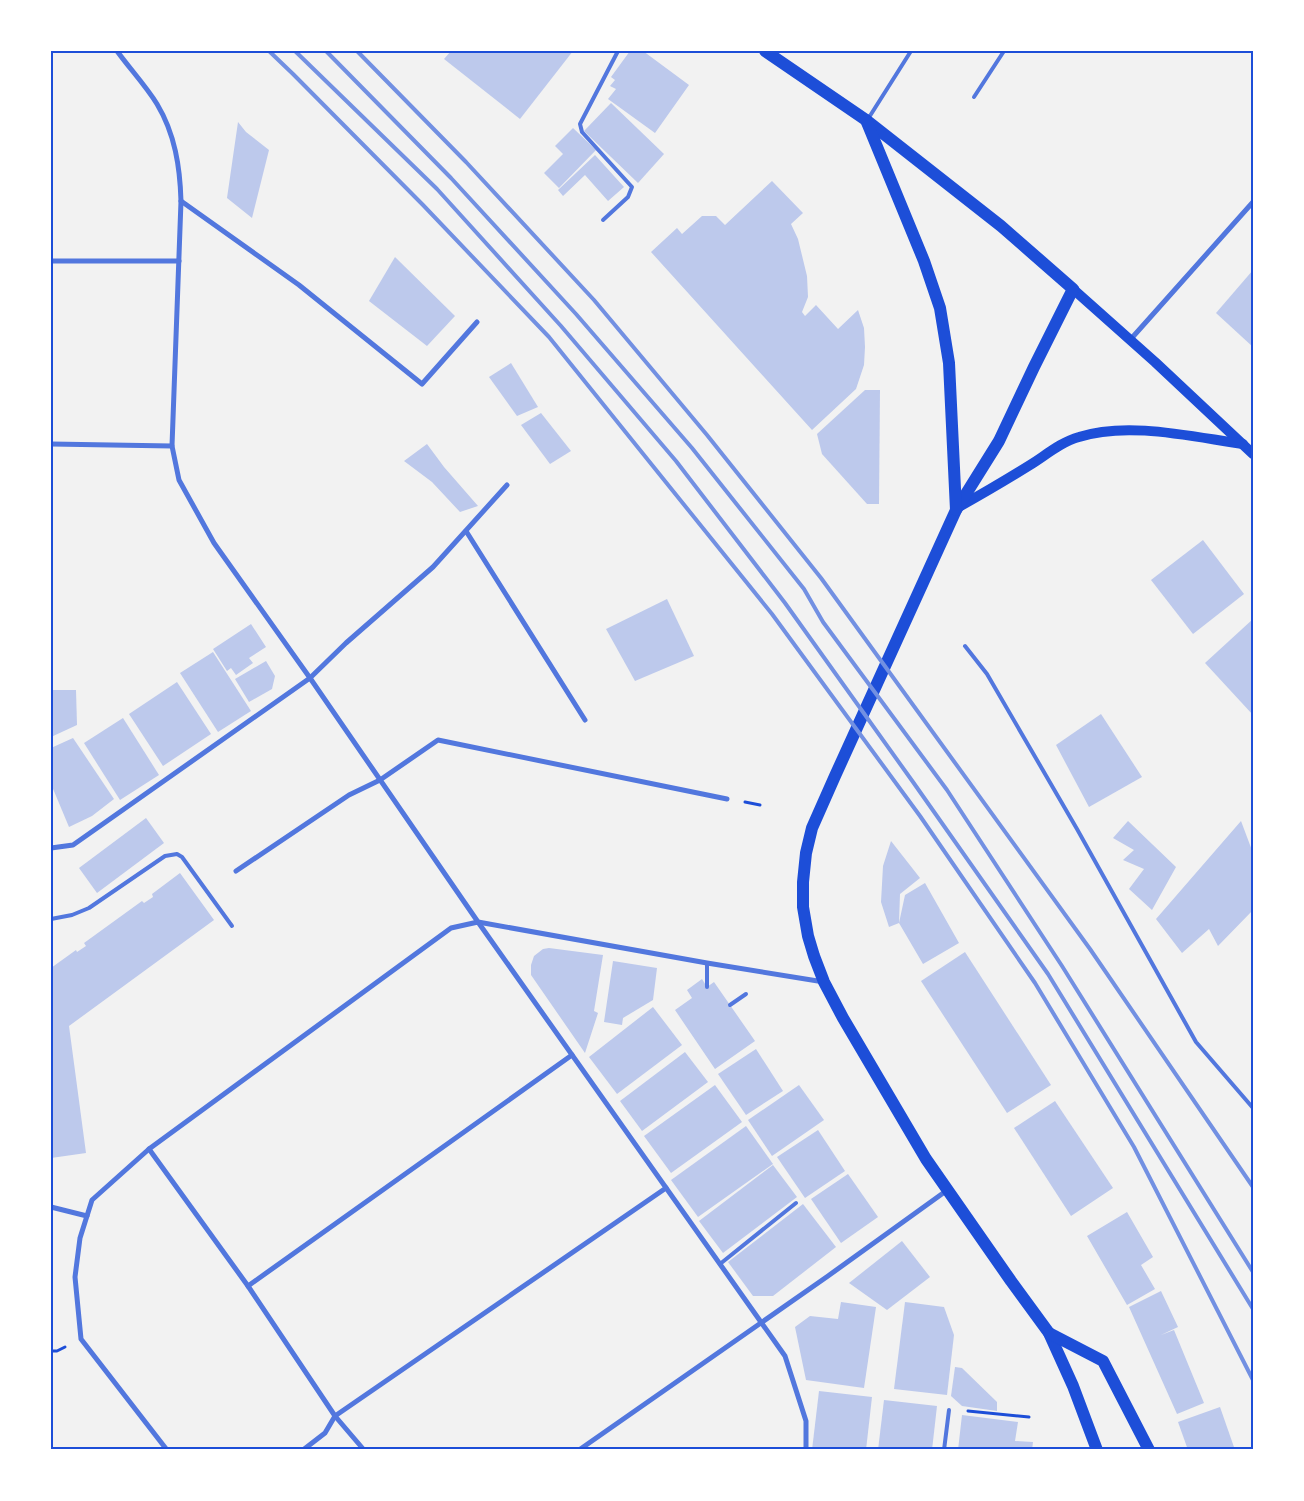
<svg xmlns="http://www.w3.org/2000/svg" width="1304" height="1501" font-family="'DejaVu Sans',sans-serif">
<style>
.building{fill:#bdc9ec}
.lines{fill:none;stroke-linecap:round;stroke-linejoin:round}
.path{stroke:#1d4ed8;stroke-width:3}
.service{stroke:#5277de;stroke-width:4}
.minor{stroke:#5277de;stroke-width:5}
.secondary{stroke:#1d4ed8;stroke-width:10}
.primary{stroke:#1d4ed8;stroke-width:12}
.rail{stroke:#7290e2;stroke-width:4}
.neatline{fill:none;stroke:#1d4ed8;stroke-width:2}
</style>
<rect width="100%" height="100%" fill="#f2f2f2"/>
<g class="building">
<path d="M451,51H573L520,119L444,59Z"/>
<path d="M630,51H643L689,85L655,133L608,99L616,89L610,86L615,80L611,77Z"/>
<path d="M611,103L664,154L638,183L584,131Z"/>
<path d="M238,122L246,132L269,150L252,218L227,198Z"/>
<path d="M573,128L596,150L559,188L544,173L563,154L555,146Z"/>
<path d="M595,155L624,187L608,201L585,175L563,196L558,190Z"/>
<path d="M772,181L803,213L791,224L798,239L807,276L808,297L802,312L805,316L816,305L838,329L858,310L864,328L865,347L864,365L856,389L812,430L651,252L677,228L682,234L702,216H716L725,225Z"/>
<path d="M395,257L455,316L427,346L369,301Z"/>
<path d="M1253,270V347L1216,313Z"/>
<path d="M511,363L538,407L517,416L489,377Z"/>
<path d="M865,390H880L879,504H867L822,454L817,434Z"/>
<path d="M541,413L571,451L550,464L521,425Z"/>
<path d="M427,444L444,467L478,506L460,512L432,482L404,461Z"/>
<path d="M1203,540L1244,594L1193,634L1151,580Z"/>
<path d="M667,599L694,656L635,681L606,629Z"/>
<path d="M1253,619V715L1205,663Z"/>
<path d="M251,624L266,647L249,658L253,663L236,675L231,668L227,671L213,649Z"/>
<path d="M213,652L251,711L218,732L180,673Z"/>
<path d="M266,661L275,676L272,689L249,702L235,679Z"/>
<path d="M177,682L211,734L163,766L129,714Z"/>
<path d="M51,690H76L77,725L51,737Z"/>
<path d="M1101,714L1142,777L1089,807L1056,745Z"/>
<path d="M123,718L159,775L120,800L84,743Z"/>
<path d="M73,738L114,799L92,816L69,827L51,784V748Z"/>
<path d="M146,818L164,843L97,893L79,868Z"/>
<path d="M1128,821L1176,867L1152,910L1129,889L1144,869L1123,860L1134,850L1113,838Z"/>
<path d="M1241,821L1253,853V910L1218,946L1209,929L1182,953L1156,919Z"/>
<path d="M891,841L920,878L900,894L899,923L905,895L925,883L959,943L923,964L899,923L889,927L881,902L883,866Z"/>
<path d="M180,873L214,920L69,1026L86,1153L51,1158V968L76,950L77,952L86,946L84,943L142,901L144,903L153,897L152,894Z"/>
<path d="M549,948L603,955L594,1011L598,1013L585,1053L531,975V965L534,956L543,949Z"/>
<path d="M965,952L1051,1085L1007,1113L921,981Z"/>
<path d="M613,961L657,968L653,1000L623,1018L622,1025L604,1022Z"/>
<path d="M702,979L707,987L714,982L755,1041L715,1069L675,1010L692,998L687,990Z"/>
<path d="M653,1007L682,1045L617,1094L589,1057Z"/>
<path d="M756,1049L783,1091L746,1115L718,1074Z"/>
<path d="M685,1052L708,1082L642,1131L620,1101Z"/>
<path d="M715,1085L742,1122L671,1173L644,1136Z"/>
<path d="M799,1085L824,1120L772,1156L748,1120Z"/>
<path d="M1055,1101L1113,1188L1071,1216L1014,1128Z"/>
<path d="M746,1126L773,1164L698,1217L671,1180Z"/>
<path d="M818,1130L845,1171L805,1198L777,1157Z"/>
<path d="M773,1165L797,1197L723,1253L699,1221Z"/>
<path d="M848,1174L878,1217L841,1243L811,1199Z"/>
<path d="M803,1204L836,1247L773,1296H753L728,1262Z"/>
<path d="M1127,1212L1153,1257L1141,1265L1155,1289L1127,1305L1087,1236Z"/>
<path d="M902,1241L930,1277L887,1310L849,1283Z"/>
<path d="M1161,1291L1178,1327L1161,1335L1174,1330L1204,1403L1177,1414L1129,1307Z"/>
<path d="M841,1302L876,1307L864,1388L806,1380L795,1327L810,1316L838,1319Z"/>
<path d="M905,1302L944,1307L954,1335L947,1395L894,1389Z"/>
<path d="M955,1367L962,1368L997,1402V1411L962,1406L951,1396Z"/>
<path d="M819,1391L872,1397L866,1450H812Z"/>
<path d="M884,1400L937,1406L932,1450H878Z"/>
<path d="M1220,1407L1235,1450H1188L1178,1422Z"/>
<path d="M962,1415L1018,1422L1015,1441L1033,1442L1032,1450H958Z"/>
</g>
<g class="lines">
<g class="path">
<path d="M745,802L760,805"/>
<path d="M51,1351H57L65,1347"/>
<path d="M968,1411L1029,1417"/>
</g>
<g class="service">
<path d="M974,97L1004,51"/>
<path d="M868,119L911,51"/>
<path d="M603,220L628,197L632,187L582,132L580,124L618,51"/>
<path d="M965,646L987,674L1077,829L1196,1042L1253,1108"/>
<path d="M51,919L72,915L89,908L165,856L177,854L182,857L232,926"/>
<path d="M707,963V987"/>
<path d="M730,1005L746,994"/>
<path d="M720,1264L796,1203"/>
<path d="M944,1450L949,1410"/>
</g>
<g class="minor">
<path d="M117,51C130,69 146,86 157,104C175,134 180,167 181,201L172,446L179,480L214,543L310,678L478,922L707,963L824,982"/>
<path d="M181,201L299,285L422,384L477,322"/>
<path d="M51,261H179"/>
<path d="M1130,340L1253,202"/>
<path d="M51,444L172,446"/>
<path d="M466,531L585,720"/>
<path d="M51,848L73,845L310,678L346,643L433,567L507,485"/>
<path d="M236,871L349,795L380,780L438,740L727,799"/>
<path d="M149,1149L248,1286L335,1416L364,1450"/>
<path d="M51,1207L87,1216"/>
<path d="M248,1286L572,1055"/>
<path d="M167,1450L81,1339L75,1277L80,1238L92,1200L149,1149L451,928L478,922L785,1356L806,1421V1450"/>
<path d="M303,1450L325,1433L335,1416L666,1188"/>
<path d="M579,1450L828,1276L946,1191"/>
</g>
<g class="secondary">
<path d="M1073,289L1155,362L1253,454"/>
<path d="M957,508C982,494 1006,480 1030,465C1046,455 1061,442 1079,437C1128,421 1193,437 1243,444"/>
</g>
<g class="primary">
<path d="M765,51L866,120L1001,226L1073,289L1034,367L999,441L956,510L835,776L812,828L806,853L803,882V907L808,936L814,956L824,982L843,1018L926,1159L1011,1281L1049,1333L1073,1386L1097,1450"/>
<path d="M866,120L924,261L940,308L949,363L956,510"/>
<path d="M1049,1333L1103,1361L1149,1450"/>
</g>
<g class="rail">
<path d="M269,51L293,74L423,205L549,337L772,614L920,816L1035,983L1134,1147L1253,1380"/>
<path d="M295,51L437,189L561,326L676,461L785,603L913,782L1048,974L1253,1309"/>
<path d="M326,51L451,178L576,314L692,448L804,589L823,622L947,790L1062,966L1253,1272"/>
<path d="M357,51L466,162L594,300L707,435L821,578L1090,949L1253,1187"/>
</g>
</g>
<rect width="1304" height="1501" fill="none" stroke="#ffffff" stroke-width="105"/>
<rect x="52" y="52" width="1200" height="1396" class="neatline"/>
</svg>
